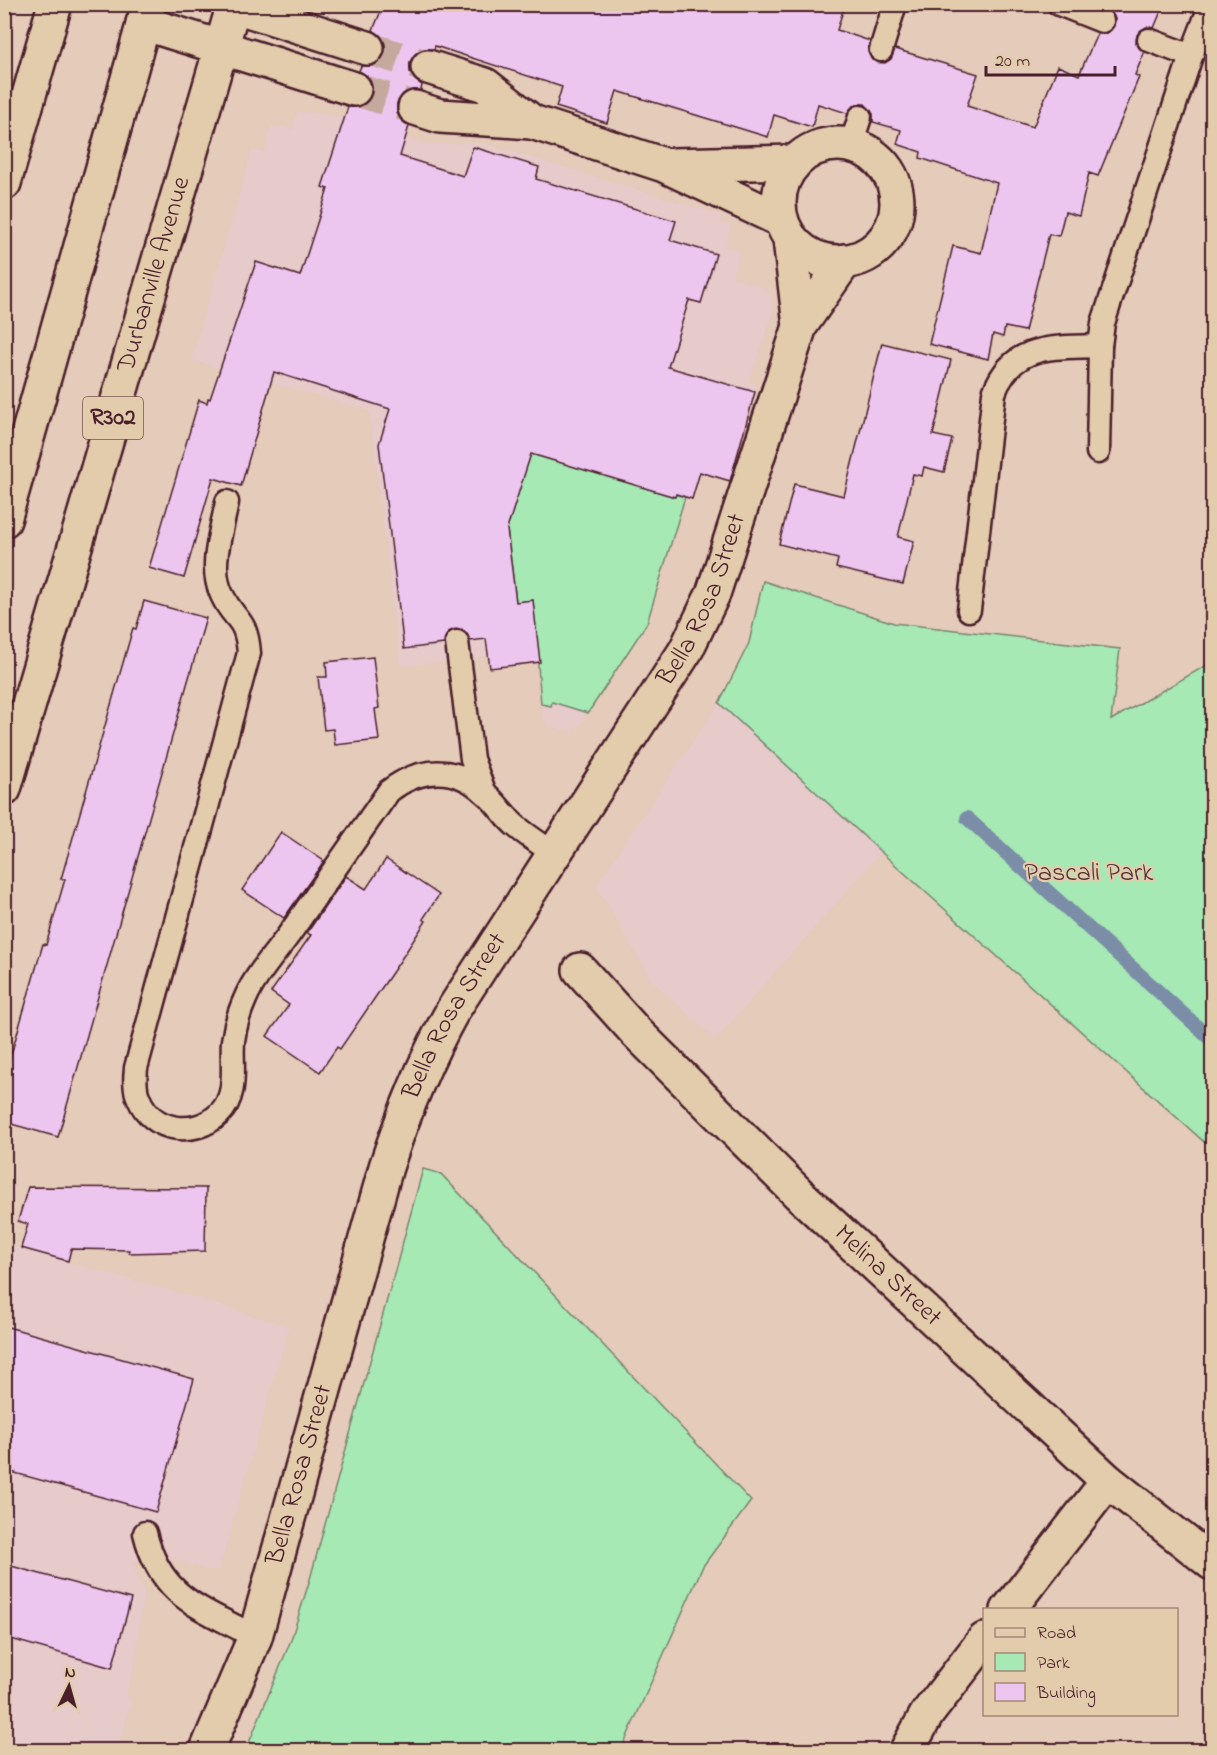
<svg xmlns="http://www.w3.org/2000/svg" width="1217" height="1755" font-family="'Indie Flower',sans-serif">
<style>
.built{fill:#e7caca}
.green{fill:#a6e9b4;stroke:#788470;stroke-width:1.5}
.lines{fill:none;stroke-linecap:round;stroke-linejoin:round}
.stream{stroke:#7b8da8;stroke-width:14}
.building{fill:#edc6f0;stroke:#4a1f2b;stroke-width:1.5}
.minor-tunnel{stroke:#c6a99d;stroke-width:33;stroke-dasharray:33 16;stroke-linecap:butt}
.service-casing{stroke:#4a1f2b;stroke-width:27}
.minor-casing{stroke:#4a1f2b;stroke-width:38}
.primary-casing{stroke:#4a1f2b;stroke-width:38}
.service{stroke:#e3ccac;stroke-width:22}
.minor{stroke:#e3ccac;stroke-width:33}
.primary{stroke:#e3ccac;stroke-width:33}
.labels{text-anchor:middle;dominant-baseline:central;stroke-width:4.5;stroke-linejoin:round;paint-order:stroke}
.shield{fill:#e3ccac;stroke:#785352;stroke-width:1.5}
.shield-label{font-size:24px;font-weight:bold;fill:#4a1f2b}
.street-label{font-size:26px;fill:#4a1f2b;stroke:#e3ccac}
.park-label{font-size:26px;fill:#533339;stroke:#e3ccac}
</style>
<rect width="100%" height="100%" fill="#e5cbba"/>
<filter id="ink" filterUnits="userSpaceOnUse"><feTurbulence type="fractalNoise" baseFrequency=".0167" numOctaves="2"/><feDisplacementMap in="SourceGraphic" scale="12" xChannelSelector="R" yChannelSelector="G"/><feConvolveMatrix kernelMatrix="1 2 1 2 8 2 1 2 1" color-interpolation-filters="sRGB"/></filter>
<g filter="url(#ink)">
<g class="built">
<path d="M297,111L347,118L431,145L480,142L721,215L720,222L731,225L725,246L740,251L732,277L763,287L771,296L774,307L771,319L749,381L757,385L743,431L747,432L745,436L750,437L745,456L739,455L731,482L700,472L692,499L685,497L647,623L578,728L573,727L572,732L547,726V722L543,721L537,662L490,668L488,656L400,667L369,411L191,360L252,150L264,153L272,124L292,130Z"/>
<path d="M719,703L881,852L716,1040L651,980L596,885Z"/>
<path d="M4,1244L197,1298L289,1327L219,1570H207L176,1560L134,1561L136,1577L144,1591L134,1668L125,1698L132,1700L117,1750H5Z"/>
</g>
<g class="green">
<path d="M531,451L685,497L647,623L588,713L552,702L551,706L541,704L533,600L516,602L507,529Z"/>
<path d="M763,581L894,623L1120,649L1111,720L1212,662V1149L881,852L719,703L749,643Z"/>
<path d="M423,1169L441,1174L751,1501L703,1566L621,1750H246L291,1640L310,1579Z"/>
</g>
<g class="lines">
<path class="stream" d="M967,818L1212,1040"/>
</g>
<g class="building">
<path d="M384,4H845L837,30L870,41L868,52L872,60L885,63L891,59L895,49L978,74L967,106L1033,127L1058,66L1079,75L1097,34H1105L1114,26L1115,18L1108,9L1109,4H1164L1154,28L1146,27L1137,35L1136,43L1144,53L1135,75L1139,77L1098,176L1089,173L1079,216L1065,212L1059,236L1049,234L1025,331L1005,327L1003,337L993,334L988,359L929,344L953,246L981,253L997,183L920,158L921,152L897,144L901,130L873,122V114L865,104H857L847,113L818,104L812,127L774,115L768,137L617,91L607,123L556,107L562,87L435,46L434,49H425L415,54L410,62V72L415,80L422,85L421,90H412L403,94L397,103V113L401,120L409,126L400,156L463,176L473,147L539,167L536,179L676,221L670,240L716,254L701,303L689,300L668,367L755,392L730,481L700,472L692,499L676,494L675,497L531,454L507,529L516,602L533,600L540,662L490,668L486,639L470,641L462,629L448,632L444,644L404,649L379,444L390,409L274,372L241,486L213,478L184,578L149,568L199,400L207,403L208,398L210,399L256,262L300,276L328,189L322,187L348,107H358L366,103L372,94V84L367,76L359,71L361,66H370L379,62L385,53V43L381,36L373,30Z"/>
<path d="M882,343L951,360L933,435L952,439L944,472L924,467L922,476L913,474L898,537L914,541L903,584L836,568L838,559L779,544L794,484L844,496Z"/>
<path d="M144,601L206,618L58,1137L4,1122V1079L43,944L46,945L65,879H61L133,628L136,629Z"/>
<path d="M373,657L379,708L375,709L379,740L335,745L333,729L324,730L318,677H327L326,662Z"/>
<path d="M281,832L324,861L284,918L242,890Z"/>
<path d="M386,859L439,895L423,919L426,921L400,961L340,1049L337,1047L320,1072L267,1036L289,1005L271,992L311,935L307,933L346,876L366,889Z"/>
<path d="M28,1187L206,1188L205,1251L129,1253V1250L71,1249L68,1261L21,1248L28,1224L18,1221Z"/>
<path d="M4,1326L194,1379L156,1512L4,1470Z"/>
<path d="M4,1564L131,1599L112,1668L4,1637Z"/>
</g>
<g class="lines">
<g class="minor-tunnel">
<path d="M367,48L428,67"/>
<path d="M354,89L415,108"/>
</g>
<defs>
<g id="service">
<path d="M1059,4L1102,21"/>
<path d="M1149,40L1191,56"/>
<path d="M881,50L895,4"/>
<path d="M851,145L860,117"/>
<path d="M1098,452L1100,346L1103,323L1191,56L1211,4"/>
<path d="M227,502C222,531 208,567 222,595C235,623 246,616 249,653L136,1068C135,1078 134,1089 139,1099C152,1131 194,1138 219,1114C239,1095 231,1065 233,1041C235,1026 240,1010 246,997C256,974 276,953 290,933C323,886 356,838 389,791C420,767 456,765 485,793C497,803 505,817 517,827C529,837 542,845 555,854"/>
<path d="M969,610L994,393C1013,342 1054,348 1100,346"/>
<path d="M457,642L472,759L484,791"/>
<path d="M145,1533C161,1599 201,1607 255,1637"/>
</g>
<g id="minor">
<path d="M229,4L367,48"/>
<path d="M143,23L354,89"/>
<path d="M428,67L485,85L532,122"/>
<path d="M415,108L440,116L532,122L664,165L781,220"/>
<circle cx="838" cy="203" r="59"/>
<path d="M672,165L794,162"/>
<path d="M4,183L55,4"/>
<path d="M790,239L800,326"/>
<path id="s1" d="M580,970L636,1032L799,1194L1108,1481L1212,1563"/>
<path d="M1008,1610L1108,1481"/>
<path id="s2" d="M207,1750L255,1637L386,1167C404,1112 425,1060 453,1010L686,650L713,594L800,326L845,261"/>
<path d="M907,1750L927,1714L984,1640"/>
</g>
<g id="primary">
<path d="M4,520L149,4"/>
<path id="s3" d="M4,789L234,4"/>
</g>
</defs>
<use href="#service" class="service-casing"/>
<use href="#minor" class="minor-casing"/>
<use href="#primary" class="primary-casing"/>
<use href="#service" class="service"/>
<use href="#minor" class="minor"/>
<use href="#primary" class="primary"/>
</g>
</g>
<g class="labels">
<rect class="shield" x="83" y="397" width="60" height="42" rx="4.5"/>
<g class="shield-label">
<text x="113" y="418">R302</text>
</g>
<g class="street-label">
<text stroke="none"><textPath href="#s3" startOffset="536">Durbanville Avenue</textPath></text>
<text stroke="none"><textPath href="#s2" startOffset="1263">Bella Rosa Street</textPath></text>
<text stroke="none"><textPath href="#s2" startOffset="777">Bella Rosa Street</textPath></text>
<text stroke="none"><textPath href="#s1" startOffset="434">Melina Street</textPath></text>
<text stroke="none"><textPath href="#s2" startOffset="291">Bella Rosa Street</textPath></text>
</g>
<g class="park-label">
<text x="1089" y="874">Pascali Park</text>
</g>
</g>
<rect width="1217" height="1755" fill="none" stroke="#e3ccac" stroke-width="24"/>
<rect x="12" y="12" width="1193" height="1731" fill="none" stroke="#4a1f2b" stroke-width="2" filter="url(#ink)"/>
<rect x="983" y="1608" width="195" height="108" fill="#e3ccac" stroke="#a68778" stroke-width="1.5"/>
<rect x="995" y="1628" width="30" height="9" fill="#e3ccac" stroke="#a68778" stroke-width="1.5"/>
<text x="1037" y="1638" font-size="18" fill="#4a1f2b">Road</text>
<rect x="995" y="1653" width="30" height="18" fill="#a6e9b4" stroke="#a68778" stroke-width="1.5"/>
<text x="1037" y="1668" font-size="18" fill="#4a1f2b">Park</text>
<rect x="995" y="1683" width="30" height="18" fill="#edc6f0" stroke="#a68778" stroke-width="1.5"/>
<text x="1037" y="1698" font-size="18" fill="#4a1f2b">Building</text>
<g transform="translate(69 1686) rotate(5)" stroke="#e3ccac" stroke-width="4.5" paint-order="stroke">
<path d="M0-4.5L10 22L0 15L-10 22Z" fill="#4a1f2b"/>
<text y="-9" font-size="16" font-weight="bold" text-anchor="middle" fill="#4a1f2b">N</text>
</g>
<path d="M986 66v9h129v-9" fill="none" stroke="#4a1f2b" stroke-width="3"/>
<text x="995" y="66" font-size="18" fill="#4a1f2b" stroke="#e3ccac" stroke-width="4.5" paint-order="stroke">20 m</text>
</svg>
